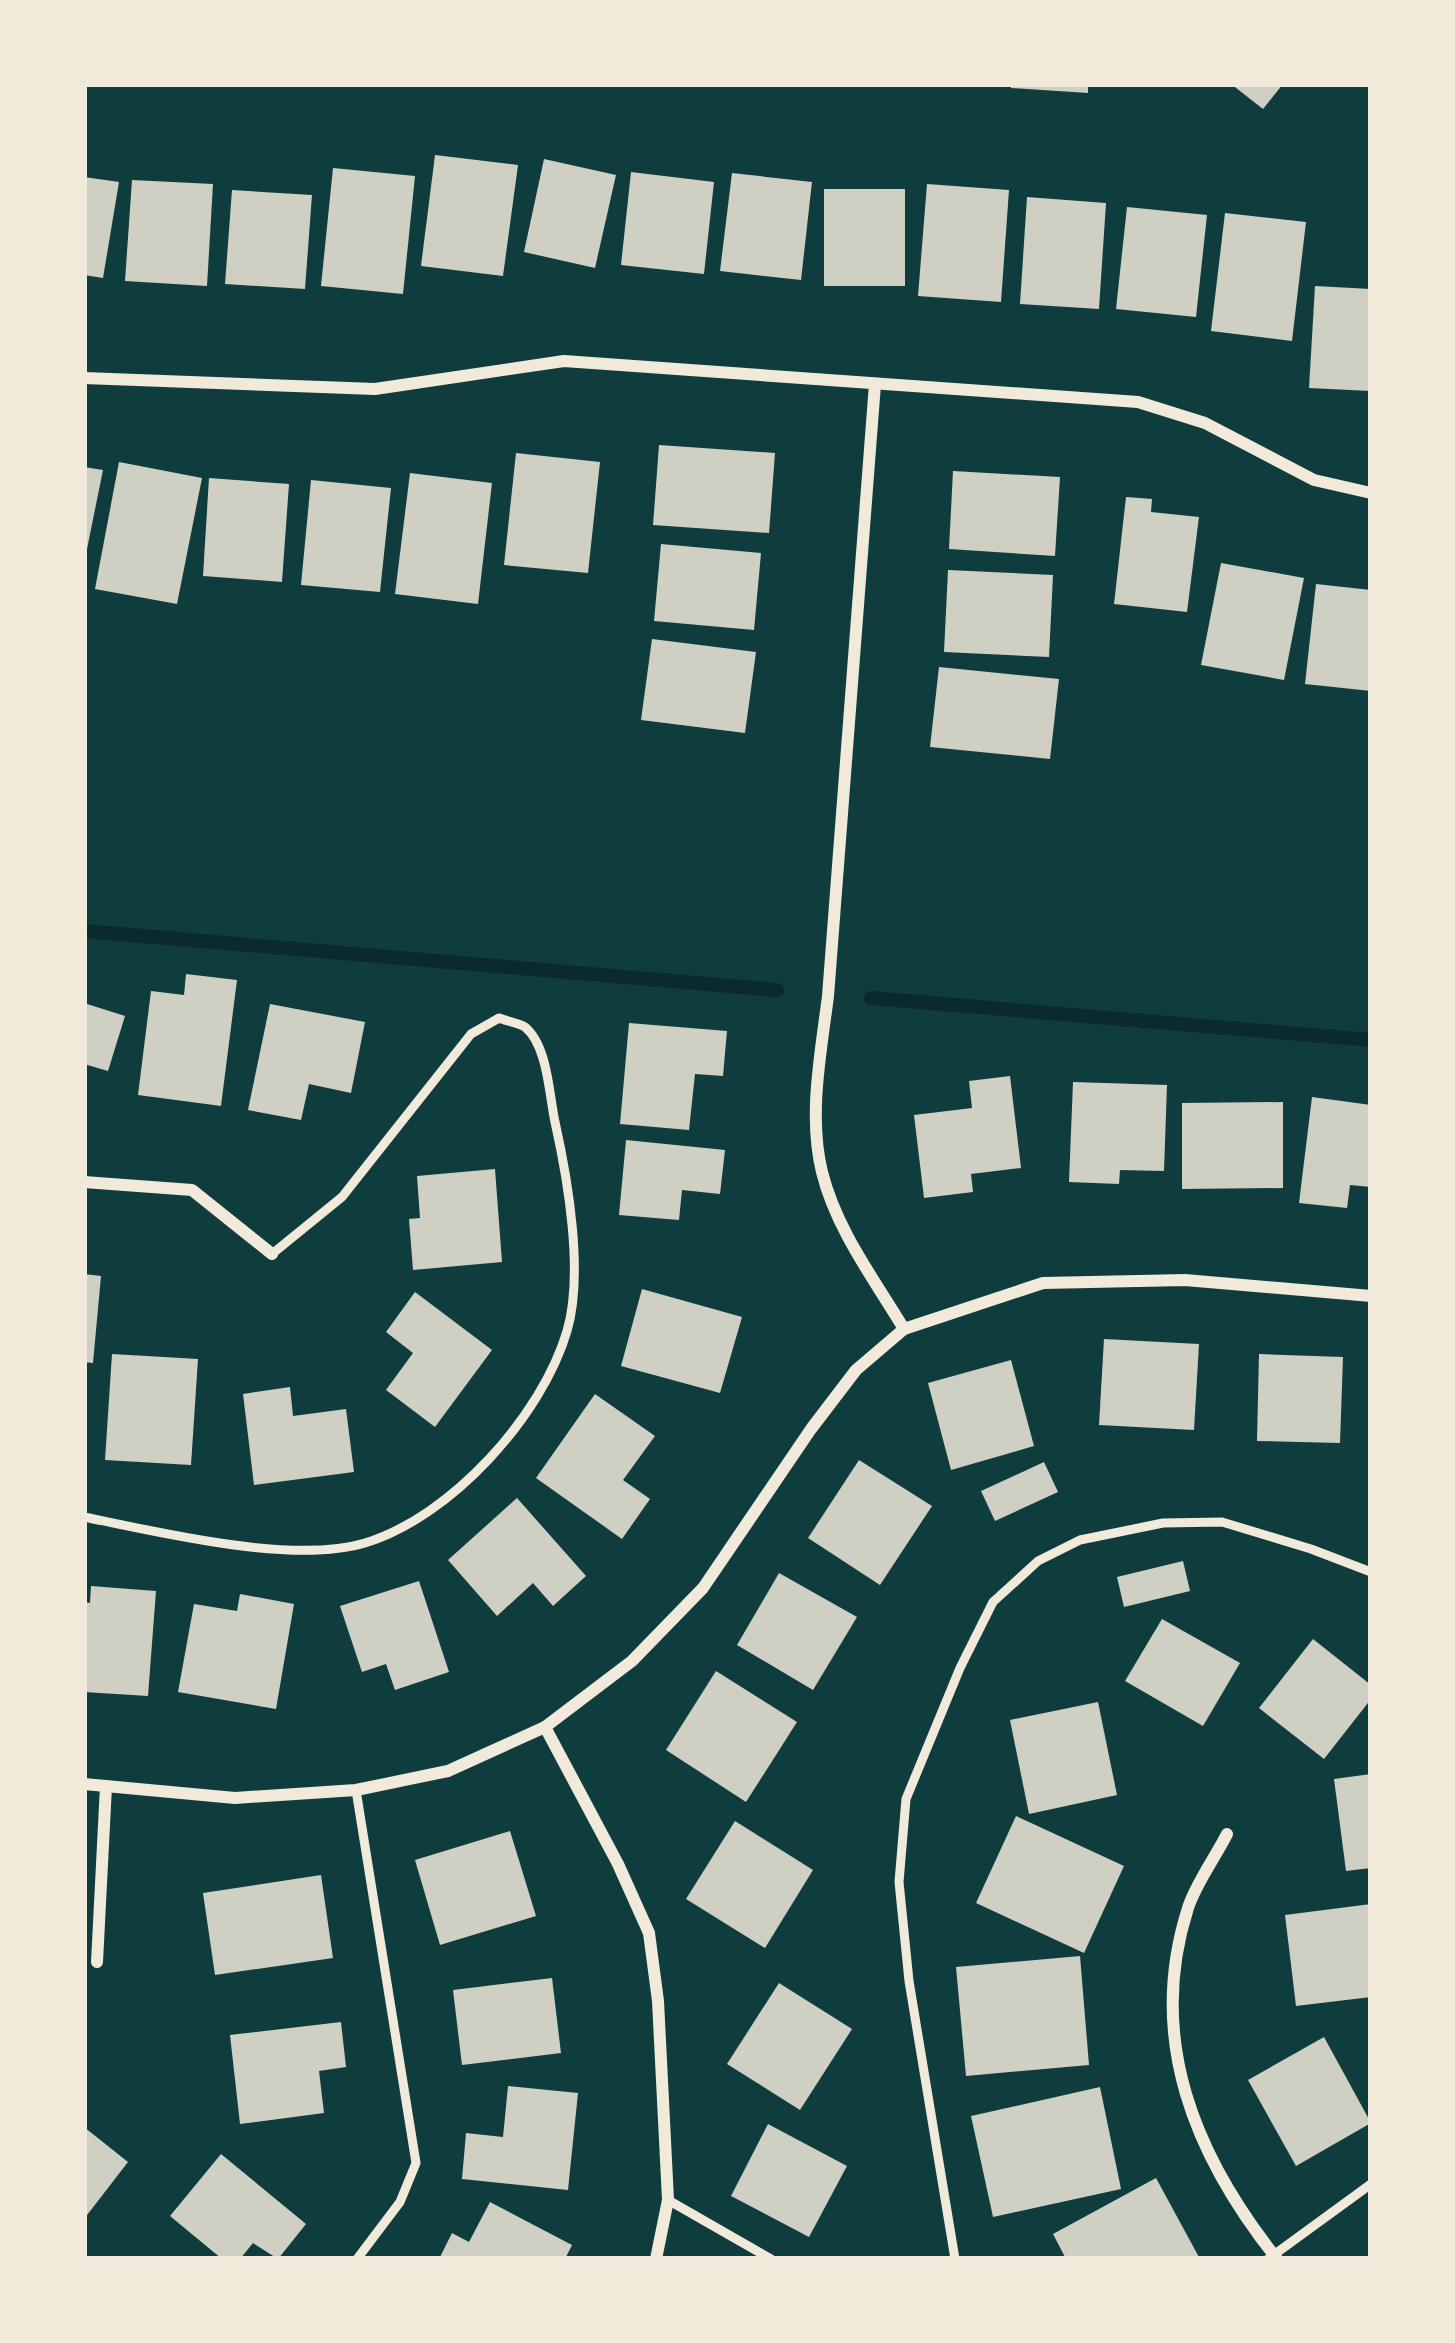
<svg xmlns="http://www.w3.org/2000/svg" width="1455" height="2343" font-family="Arial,sans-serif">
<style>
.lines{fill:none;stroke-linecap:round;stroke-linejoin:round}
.stream{stroke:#0a2a2b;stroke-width:14}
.building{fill:#cfcfc3}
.service{stroke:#f1e9da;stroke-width:9}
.minor{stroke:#f1e9da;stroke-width:12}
</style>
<rect width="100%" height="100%" fill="#0f3d3e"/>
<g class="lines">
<g class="stream">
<path d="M84,931L777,990"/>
<path d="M871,998L1371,1040"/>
</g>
</g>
<g class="building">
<path d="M1011,84H1088V93L1011,88Z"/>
<path d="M1231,84H1283L1263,109Z"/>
<path d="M435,155L518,165L503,276L421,266Z"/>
<path d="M544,159L616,175L595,268L524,252Z"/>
<path d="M333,168L415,176L403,294L321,286Z"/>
<path d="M631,172L714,182L704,274L621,265Z"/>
<path d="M732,173L812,182L801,280L720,271Z"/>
<path d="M84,177L119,182L103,278L84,275Z"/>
<path d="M132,180L213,184L207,286L125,281Z"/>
<path d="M927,184L1009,190L1001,302L918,296Z"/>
<rect x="824" y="189" width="81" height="97"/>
<path d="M232,190L312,195L305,289L225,284Z"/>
<path d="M1027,197L1106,203L1099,309L1020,304Z"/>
<path d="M1127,207L1207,215L1196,317L1116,309Z"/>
<path d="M1225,213L1306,222L1292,341L1211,331Z"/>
<path d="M1315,286L1371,289V391L1309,388Z"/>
<path d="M659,445L775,453L769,533L653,525Z"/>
<path d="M516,453L600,462L588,573L504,565Z"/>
<path d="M119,462L202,478L177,604L95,589Z"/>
<path d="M84,467L103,470L86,554L84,553Z"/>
<path d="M953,471L1060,477L1055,556L949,549Z"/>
<path d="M410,473L492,483L478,604L395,594Z"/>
<path d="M209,478L289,484L282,582L203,576Z"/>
<path d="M311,480L391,488L380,592L301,585Z"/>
<path d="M1126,497L1152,499L1151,512L1199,517L1187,612L1114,604Z"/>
<path d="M661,544L761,553L754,630L654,621Z"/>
<path d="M1221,563L1304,578L1284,680L1201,665Z"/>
<path d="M948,570L1053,575L1049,657L944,652Z"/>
<path d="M1316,584L1371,590V691L1305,684Z"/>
<path d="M652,639L756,652L745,733L641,720Z"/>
<path d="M939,667L1059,679L1050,759L930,747Z"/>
<path d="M186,974L237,980L221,1106L138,1095L151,991L184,995Z"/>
<path d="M84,1003L125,1016L108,1071L84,1064Z"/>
<path d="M270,1004L365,1022L351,1093L309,1084L301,1120L248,1110Z"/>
<path d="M629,1023L727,1031L723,1076L695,1074L689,1130L620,1124Z"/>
<path d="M1010,1076L1021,1168L971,1174L973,1192L924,1198L914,1115L972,1108L969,1081Z"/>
<path d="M1073,1082L1167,1085L1164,1171L1120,1170L1119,1184L1069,1182Z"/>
<path d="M1312,1097L1371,1105V1187L1350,1185L1347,1208L1299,1203Z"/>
<path d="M1283,1102V1188L1182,1189V1103Z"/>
<path d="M626,1140L725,1150L720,1194L682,1190L679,1220L619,1215Z"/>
<path d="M495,1169L502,1262L413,1270L409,1219L420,1218L417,1176Z"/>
<path d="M84,1274L101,1276L93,1363L84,1362Z"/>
<path d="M642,1289L742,1317L720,1393L621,1366Z"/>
<path d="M415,1292L492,1350L435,1427L386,1390L413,1353L386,1332Z"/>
<path d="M1104,1339L1199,1344L1194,1430L1099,1425Z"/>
<path d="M112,1354L198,1359L191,1465L105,1460Z"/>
<path d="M1259,1354L1343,1357L1340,1443L1257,1441Z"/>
<path d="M1011,1360L1034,1446L951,1470L928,1383Z"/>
<path d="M290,1387L293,1416L346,1409L354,1472L254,1485L243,1394Z"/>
<path d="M595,1394L655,1436L623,1480L650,1499L622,1539L536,1478Z"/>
<path d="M859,1460L932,1506L880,1585L808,1538Z"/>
<path d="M1044,1462L1058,1492L995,1521L981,1491Z"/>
<path d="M517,1498L586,1576L553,1606L533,1583L497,1616L448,1560Z"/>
<path d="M1183,1561L1190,1591L1124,1607L1117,1577Z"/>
<path d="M779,1573L857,1617L813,1690L737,1645Z"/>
<path d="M419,1581L449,1672L395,1690L386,1664L362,1672L340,1606Z"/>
<path d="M91,1586L156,1591L148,1696L84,1692V1602L90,1603Z"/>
<path d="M240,1594L294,1604L276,1709L178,1692L194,1604L237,1611Z"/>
<path d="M1162,1619L1240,1663L1203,1726L1125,1681Z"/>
<path d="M1313,1639L1371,1685V1699L1324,1759L1259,1708Z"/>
<path d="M716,1671L797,1722L746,1802L666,1750Z"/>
<path d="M1098,1702L1117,1795L1029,1814L1010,1720Z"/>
<path d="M1371,1774V1868L1346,1871L1334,1779Z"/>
<path d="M1016,1816L1124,1866L1084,1953L976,1903Z"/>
<path d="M735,1821L813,1870L765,1948L686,1899Z"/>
<path d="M510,1831L536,1916L440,1945L415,1860Z"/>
<path d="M321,1875L333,1958L215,1975L203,1893Z"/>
<path d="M1371,1904V1997L1296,2006L1285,1915Z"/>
<path d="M1080,1956L1089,2065L966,2076L956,1967Z"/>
<path d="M552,1978L561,2053L462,2065L453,1990Z"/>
<path d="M779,1983L852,2029L800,2110L727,2064Z"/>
<path d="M341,2022L346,2067L319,2071L324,2113L240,2124L230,2035Z"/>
<path d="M1324,2037L1371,2123L1296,2166L1248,2080Z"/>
<path d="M508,2086L578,2093L568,2190L462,2179L466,2133L503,2137Z"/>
<path d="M1100,2087L1121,2189L993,2217L971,2116Z"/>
<path d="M768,2124L847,2166L809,2237L731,2196Z"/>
<path d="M84,2127L128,2162L84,2219Z"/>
<path d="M221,2154L306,2224L278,2259L253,2243L240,2259H222L170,2216Z"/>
<path d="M1156,2178L1200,2259H1066L1053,2234Z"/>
<path d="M490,2202L572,2245L565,2259H439L452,2233L469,2242Z"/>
</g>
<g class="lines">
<g class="service">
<path d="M84,1517C159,1532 292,1565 365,1543C451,1517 542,1416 567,1331C584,1274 568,1180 555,1122C549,1095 548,1046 525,1027C519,1023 506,1021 499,1018L471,1034L342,1197L272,1254"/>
<path d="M356,1790L416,2163L400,2202L357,2259"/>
<path d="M668,2200L771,2259"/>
<path d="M955,2259L909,1981L899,1882L906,1799L960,1668L993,1602L1038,1561L1080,1540L1163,1523L1222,1522L1311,1549L1371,1572"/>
<path d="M1268,2259L1371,2184"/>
</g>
<g class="minor">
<path d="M84,378L375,389L564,361L1138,402L1205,423L1314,480L1371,493"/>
<path d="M875,384L828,996C821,1052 808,1116 822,1172C836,1229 874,1279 904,1329"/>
<path d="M84,1182L192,1190L272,1254"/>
<path d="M545,1727L618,1864L649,1933L658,2001L668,2200L656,2259"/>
<path d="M84,1784L235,1798L356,1790L448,1771L545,1727L632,1661L703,1588L811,1429L856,1370L904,1329L1043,1283L1185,1280L1371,1296"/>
<path d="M1227,1834C1215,1858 1196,1883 1188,1908C1146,2039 1195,2156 1277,2259"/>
<path d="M97,1962L106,1786"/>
</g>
</g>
<rect width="1455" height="2343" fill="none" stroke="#f1e9da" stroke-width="174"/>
</svg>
